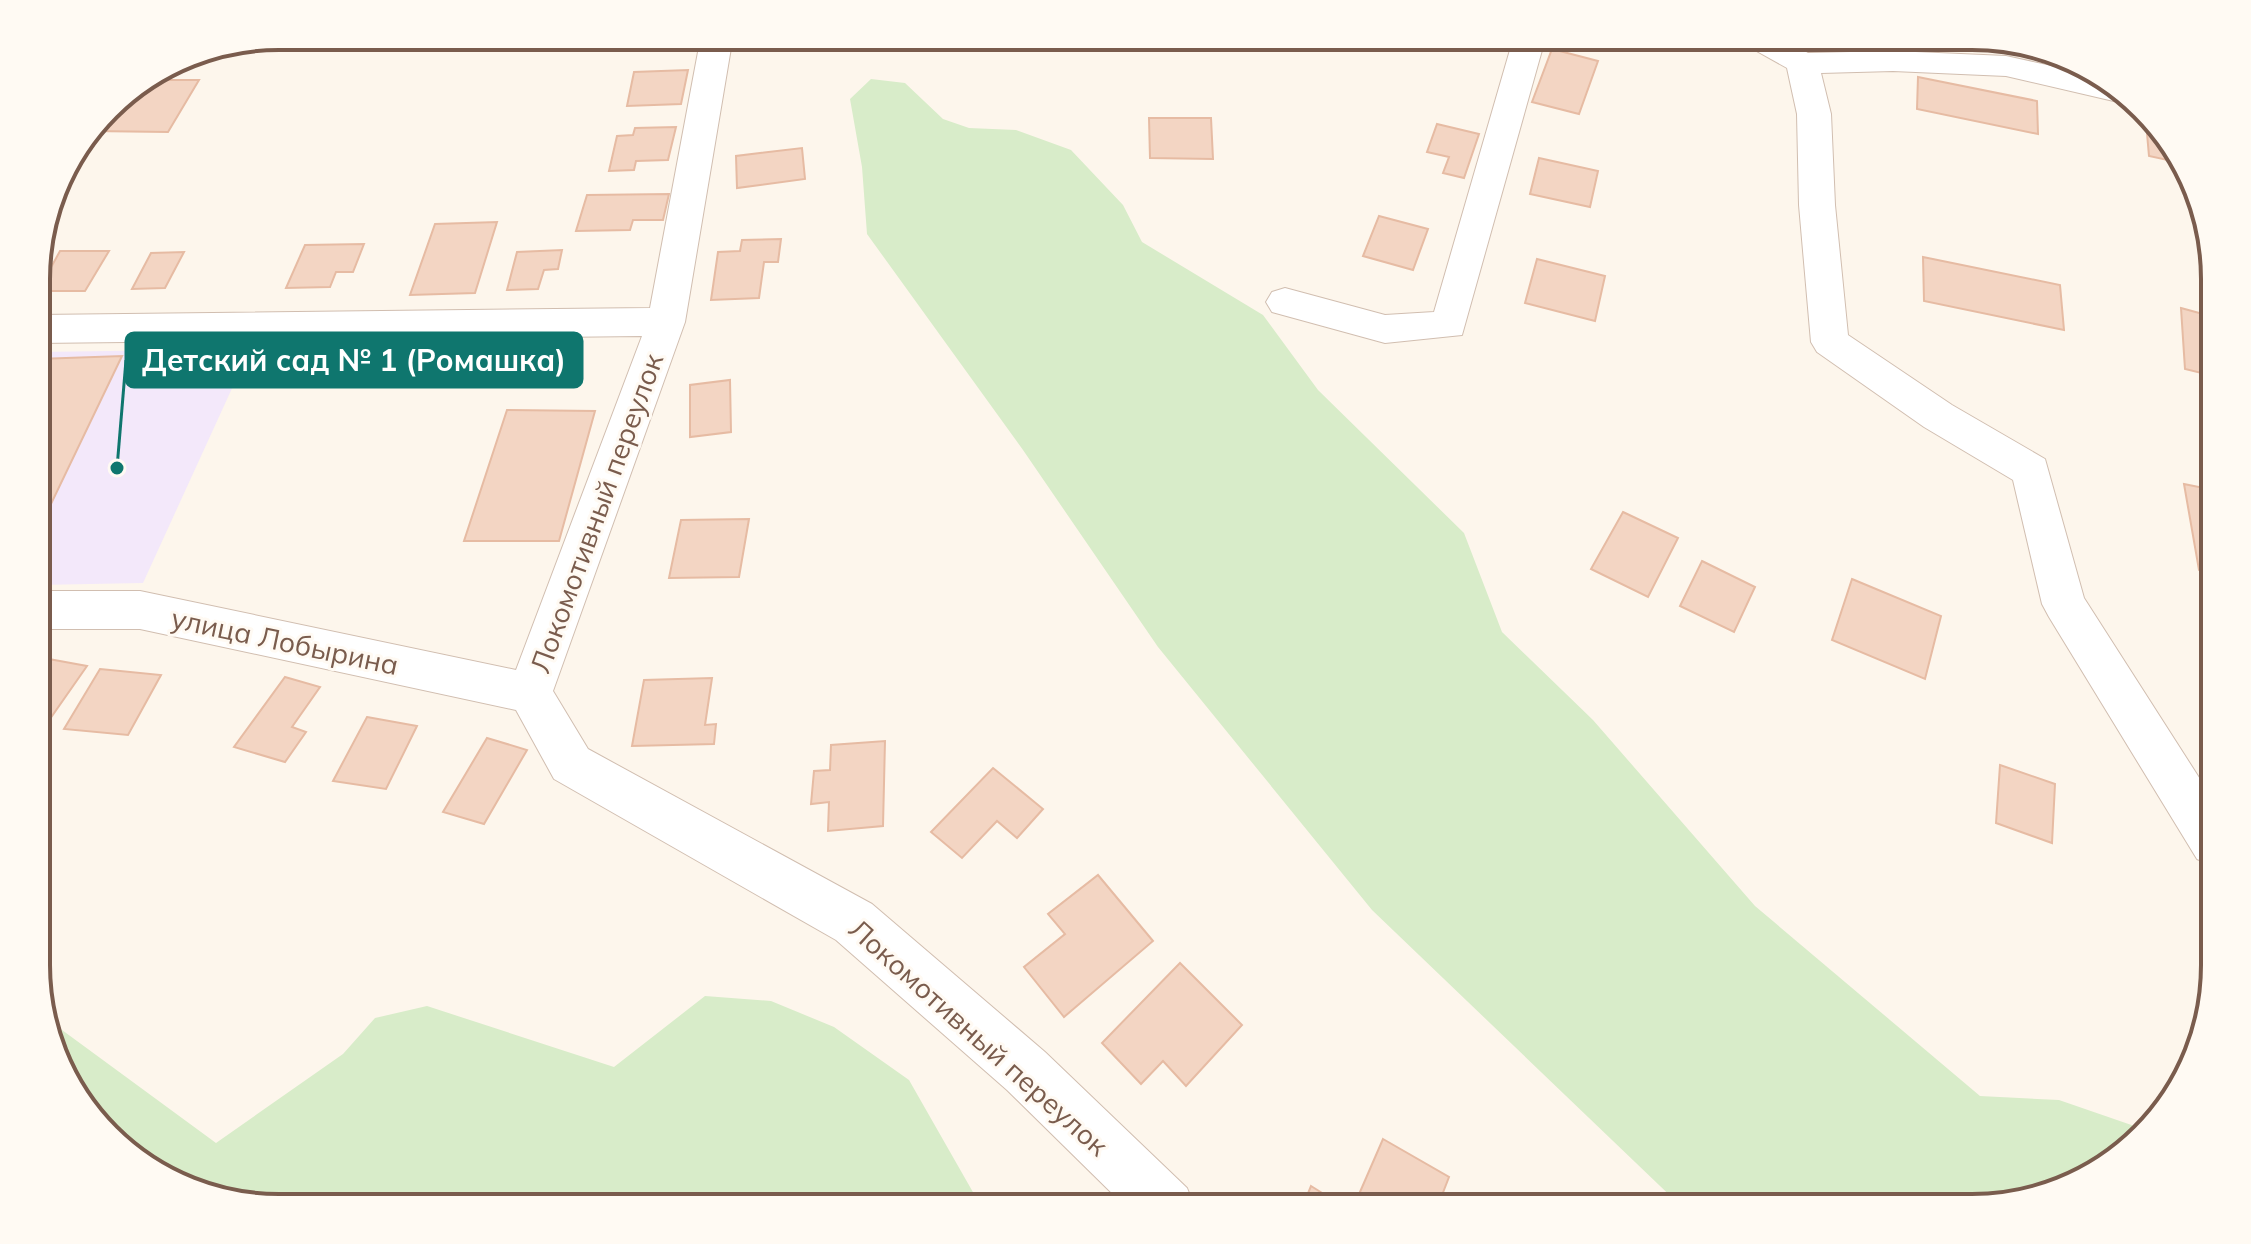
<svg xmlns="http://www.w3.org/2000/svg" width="2251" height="1244" font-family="Mulish,sans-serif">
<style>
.education{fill:#f3e8fa}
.green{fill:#d8ecc9}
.building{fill:#f3d5c3;stroke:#e6bba3;stroke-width:2}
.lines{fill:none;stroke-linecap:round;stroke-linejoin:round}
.minor-casing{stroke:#d1beb0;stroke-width:2}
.minor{fill:#fff;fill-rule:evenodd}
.labels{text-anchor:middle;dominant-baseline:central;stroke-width:6;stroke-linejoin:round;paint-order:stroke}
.street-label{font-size:28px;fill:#7a5c4d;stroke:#fffaf3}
.rim{fill:none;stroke:#7a5c4d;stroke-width:4}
.leader{fill:none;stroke:#0f766e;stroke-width:3}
.callout-dot{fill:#0f766e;stroke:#fffaf3;stroke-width:3}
.callout{fill:#0f766e;stroke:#0f766e;stroke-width:3}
.callout-label{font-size:30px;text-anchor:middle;font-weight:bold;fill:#fff}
</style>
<rect width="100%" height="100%" fill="#fdf6ec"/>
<path class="education" d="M250,349L143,583L38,585V352Z"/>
<g class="green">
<path d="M871,79L905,83L943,119L969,128L1016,130L1071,150L1123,205L1142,242L1263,315L1318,390L1464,533L1502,632L1593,720L1755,906L1980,1096L2059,1100L2143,1129L2107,1167L1988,1208H1683L1372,910L1158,647L1023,450L867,234L862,167L850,99Z"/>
<path d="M705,996L771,1001L834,1027L909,1080L982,1208H278L158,1176L77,1100L47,1019L216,1143L343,1054L375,1018L427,1006L614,1067Z"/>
</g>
<g class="building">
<path d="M358,36H394L393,40L356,41Z"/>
<path d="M1552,49L1598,61L1579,114L1532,102Z"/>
<path d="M688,70L681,104L627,106L634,72Z"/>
<path d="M1918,77L2037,101L2038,134L1917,109Z"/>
<path d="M145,80H199L168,132L92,131L118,97Z"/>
<path d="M1149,118H1211L1213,159L1150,158Z"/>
<path d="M2146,122L2152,124L2174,144L2181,163L2149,156Z"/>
<path d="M1437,124L1479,134L1464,178L1443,173L1449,157L1427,152Z"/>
<path d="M676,127L668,160L636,161L634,170L609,171L617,136L633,135L635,128Z"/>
<path d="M802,148L805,179L737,188L736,156Z"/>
<path d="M1539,158L1598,171L1590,207L1530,194Z"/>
<path d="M669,194L663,220H633L630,230L576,231L587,195Z"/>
<path d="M1379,216L1428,229L1413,270L1363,256Z"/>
<path d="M497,222L475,293L410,295L435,224Z"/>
<path d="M781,239L778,262H764L759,298L711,300L718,252L740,251L742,240Z"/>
<path d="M364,244L353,272H336L330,287L286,288L305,245Z"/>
<path d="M562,250L558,269L544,270L538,289L507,290L517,252Z"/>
<path d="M60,251H109L85,291H38Z"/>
<path d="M184,252L165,288L132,289L151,253Z"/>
<path d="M1923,257L2060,285L2064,330L1924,301Z"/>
<path d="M1537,259L1605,276L1595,321L1525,303Z"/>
<path d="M2181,308L2214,317V376L2185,369Z"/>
<path d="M122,356L38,531V359Z"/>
<path d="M730,380L731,432L690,437V385Z"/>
<path d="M507,410L595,411L559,541H464Z"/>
<path d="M2184,484L2214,490V573L2199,570Z"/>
<path d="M1623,512L1678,538L1648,597L1591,569Z"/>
<path d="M749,519L739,577L669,578L681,520Z"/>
<path d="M1702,561L1755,587L1734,632L1680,606Z"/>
<path d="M1852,579L1941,616L1925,679L1832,640Z"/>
<path d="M38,657L87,666L38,736Z"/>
<path d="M100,669L161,675L128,735L64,729Z"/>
<path d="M285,677L320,687L292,727L306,732L285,762L234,747Z"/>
<path d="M712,678L705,725L716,724L714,744L632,746L644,680Z"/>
<path d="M367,717L417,726L386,789L333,781Z"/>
<path d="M487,738L527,750L484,824L443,812Z"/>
<path d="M885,741L883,826L828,831L829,802L811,804L814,771L830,770L831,745Z"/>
<path d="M2000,765L2055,784L2052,843L1996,823Z"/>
<path d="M993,768L1043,809L1017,838L997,821L962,858L931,832Z"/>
<path d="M1098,875L1153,941L1064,1017L1024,967L1065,934L1048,914Z"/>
<path d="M1180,963L1242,1025L1186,1086L1163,1061L1141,1084L1102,1043Z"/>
<path d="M1383,1139L1449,1177L1437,1208H1353Z"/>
<path d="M1311,1186L1346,1208H1302Z"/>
</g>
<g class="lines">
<defs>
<g id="minor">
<path d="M701,36H733L685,322L553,691L588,749L872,904L1045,1052L1187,1188L1195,1208H1127L1007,1090L836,940L554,779L516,710L140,629H38V591H140L516,670L642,336L38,343V315L650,308Z"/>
<path d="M1514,36H1546L1462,335L1385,343L1272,312L1266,302L1272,292L1285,288L1385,315L1434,312Z"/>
<path d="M1744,36H1777L1808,53L1893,51L2006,56L2102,77L2126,99L2118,102L2006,76L1893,71L1821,73L1831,114L1835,205L1848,335L1952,405L2045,459L2084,598L2214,801V866L2197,859L2049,617L2042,604L2013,480L1924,427L1817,352L1811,342L1799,205L1797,114L1787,68L1753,49Z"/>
</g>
</defs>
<use href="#minor" class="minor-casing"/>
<use href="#minor" class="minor"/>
</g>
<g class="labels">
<g class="street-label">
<text transform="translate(596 513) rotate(-70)">Локомотивный переулок</text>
<text transform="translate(285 641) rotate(12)">улица Лобырина</text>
<text transform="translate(979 1037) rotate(42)">Локомотивный переулок</text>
</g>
</g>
<path d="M0 0H2251V1244H0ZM279 50H1972A229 229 0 0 1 2201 279V965A229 229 0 0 1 1972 1194H279A229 229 0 0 1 50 965V279A229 229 0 0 1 279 50Z" fill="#fffaf3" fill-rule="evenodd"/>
<path class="rim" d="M279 50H1972A229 229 0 0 1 2201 279V965A229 229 0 0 1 1972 1194H279A229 229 0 0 1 50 965V279A229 229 0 0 1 279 50Z"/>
<path class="leader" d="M117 468L126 360"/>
<circle class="callout-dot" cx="117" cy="468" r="8"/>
<rect class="callout" x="126" y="333" width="456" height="54" rx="8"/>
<g class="callout-label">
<text x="354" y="371">Детский сад № 1 (Ромашка)</text>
</g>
</svg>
